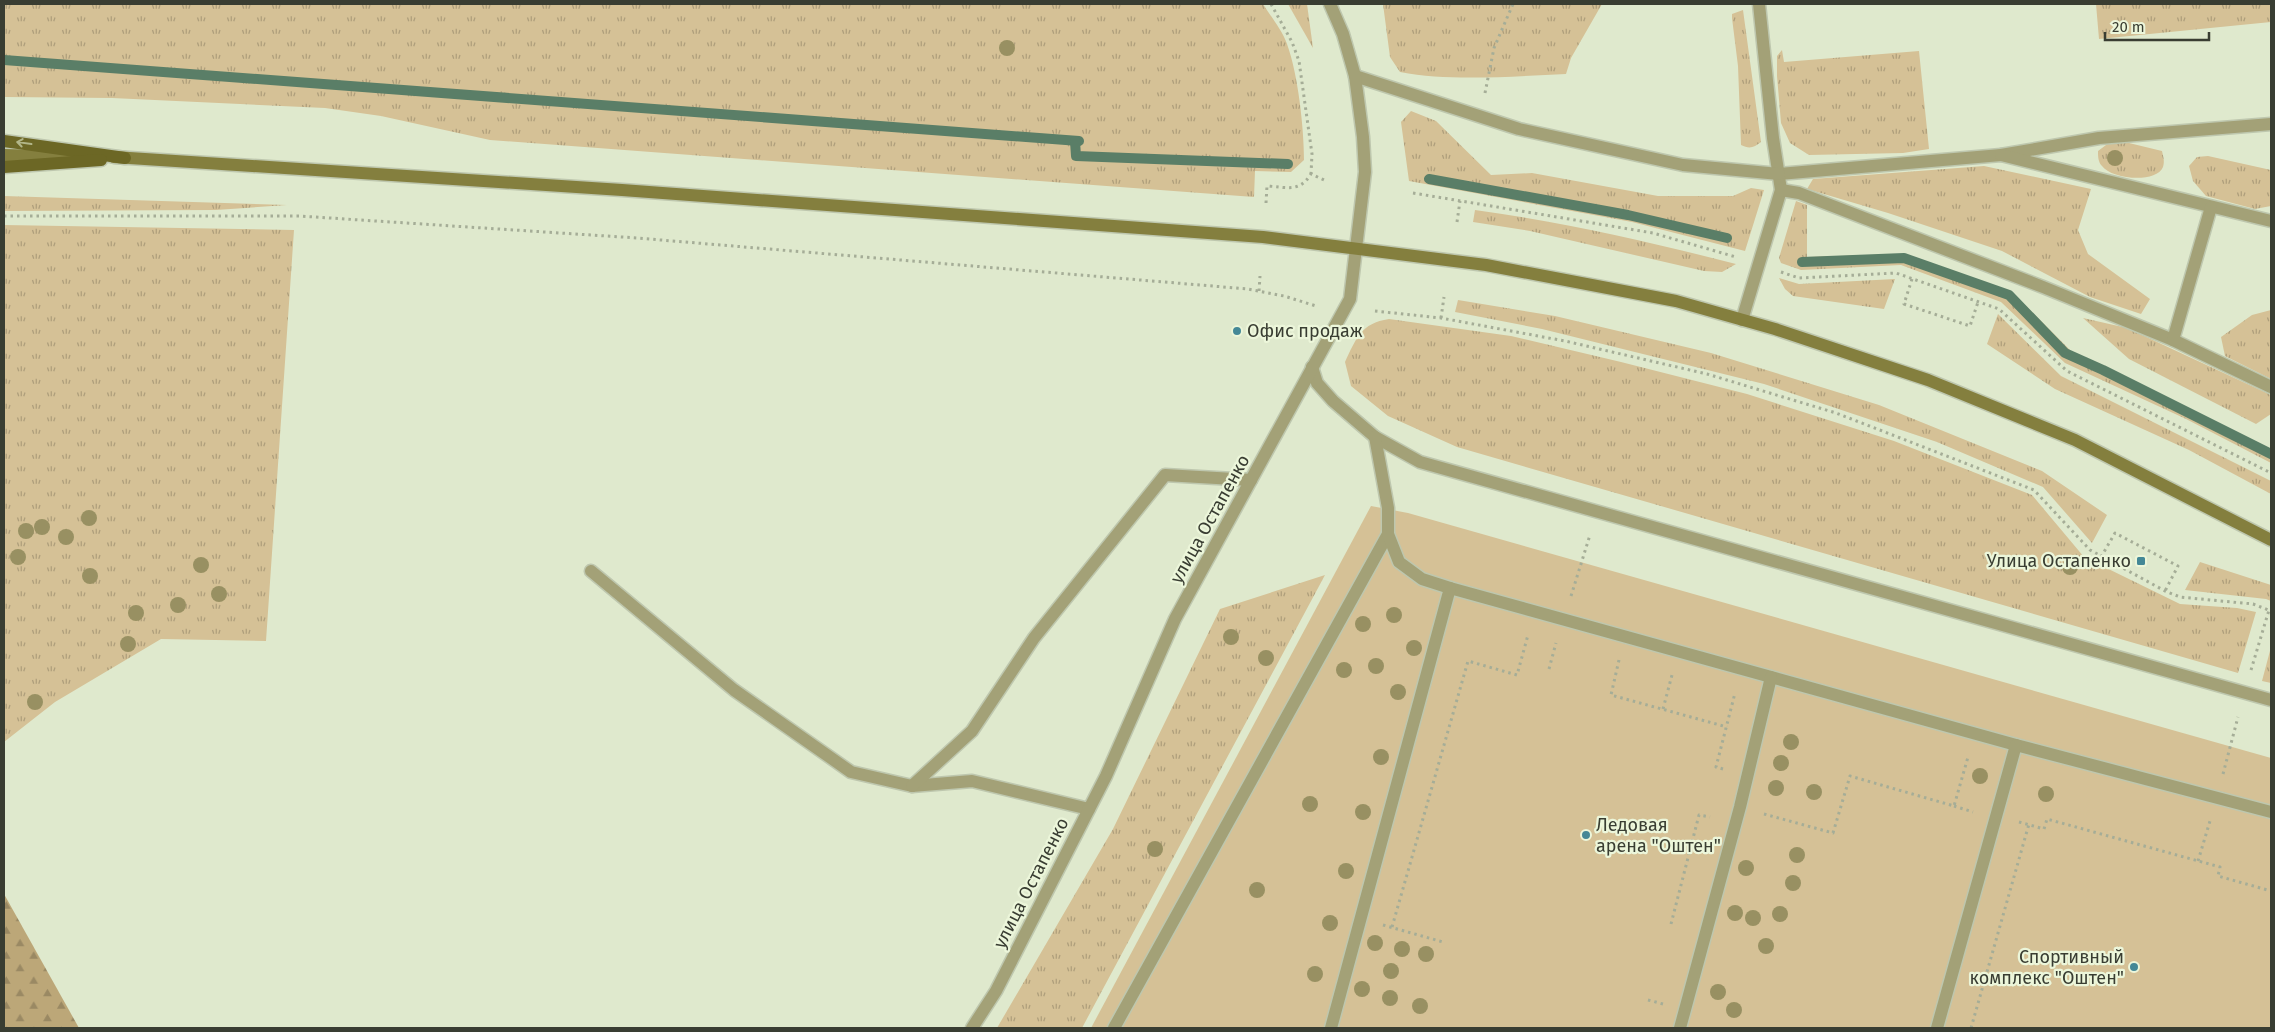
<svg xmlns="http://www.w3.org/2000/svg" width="2275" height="1032" font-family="'Fira Sans',sans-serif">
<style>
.grass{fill:url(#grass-tufts)}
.forest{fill:url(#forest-firs)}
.pitch{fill:#d5c196}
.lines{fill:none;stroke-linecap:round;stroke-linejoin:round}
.stream{stroke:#5a7e67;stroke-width:10}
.service-casing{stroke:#bec7ae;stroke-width:15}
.minor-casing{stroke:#bec7ae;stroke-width:15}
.secondary-casing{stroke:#bec7ae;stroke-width:15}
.primary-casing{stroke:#bec7ae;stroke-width:15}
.path{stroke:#a5ad97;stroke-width:3;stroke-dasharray:2.5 4;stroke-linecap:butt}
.service{stroke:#a3a177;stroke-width:12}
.minor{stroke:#a3a177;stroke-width:12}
.secondary{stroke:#847f3e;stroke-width:12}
.primary{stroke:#6c6725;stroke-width:12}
.tree{fill:#989062}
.oneway{stroke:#b2b689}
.poi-dot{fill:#448896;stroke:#ecf6da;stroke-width:2}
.labels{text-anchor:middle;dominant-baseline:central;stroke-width:4.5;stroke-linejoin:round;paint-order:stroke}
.poi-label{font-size:18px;fill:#393d32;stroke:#ecf6da;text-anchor:start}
.street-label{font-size:18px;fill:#393d32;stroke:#ecf6da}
</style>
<defs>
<pattern id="grass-tufts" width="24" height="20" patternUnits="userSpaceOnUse" patternTransform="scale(1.25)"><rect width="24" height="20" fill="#d5c196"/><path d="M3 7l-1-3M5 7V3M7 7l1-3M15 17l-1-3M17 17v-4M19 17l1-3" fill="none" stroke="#ae9e7b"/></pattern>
<pattern id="forest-firs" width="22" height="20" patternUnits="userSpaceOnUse" patternTransform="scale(1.25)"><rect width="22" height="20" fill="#bca778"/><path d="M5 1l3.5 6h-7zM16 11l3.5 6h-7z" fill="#9a8963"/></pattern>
</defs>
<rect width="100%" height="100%" fill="#dfe9cd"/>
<g class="grass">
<path d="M4,4H1263C1271,17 1282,30 1287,44C1298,74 1304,128 1304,160L1291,172L1255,171L1254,197L490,140L381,116L325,108L112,98L4,97Z"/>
<path d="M1288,4H1307L1313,48Z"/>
<path d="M1383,4H1602L1571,58L1566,74C1513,76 1452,82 1400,72L1390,57Z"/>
<path d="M2096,4H2271V22L2099,39Z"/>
<path d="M1743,10L1761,142C1754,148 1749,149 1741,145L1738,66L1732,18V14Z"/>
<path d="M1782,50L1784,62L1919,51L1929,149L1903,153L1809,155L1790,143L1781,123L1777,76V56Z"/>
<path d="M1411,111L1436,121L1491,175L1532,173L1658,196H1733L1751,188L1764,190L1745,251L1632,222L1409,181L1401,122Z"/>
<path d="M2110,142L2129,143L2162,151C2163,156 2165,161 2163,167C2156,184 2111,179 2102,166C2098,162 2098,156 2098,151Z"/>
<path d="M2208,156L2271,170V206L2255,209L2206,196L2193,181L2189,166L2197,157Z"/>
<path d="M1984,166L2091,189L2078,230L2088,254L2150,299L2141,314L2090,297L2002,251L1888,213L1807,189L1813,179Z"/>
<path d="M4,196L287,205L216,210L4,211Z"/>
<path d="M1796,201L1807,205V257L1905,254L2013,293L2071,351L2271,449V463L2186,419L2065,363L2001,302L1901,265L1801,270L1781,263L1779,258Z"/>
<path d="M1475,210C1564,222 1650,242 1736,264L1722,272L1704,271L1530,231L1473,222Z"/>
<path d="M4,225L294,230L266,641L161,639L55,702L4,742Z"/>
<path d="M1779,278L1799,284L1895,279L1884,309L1793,296L1785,289Z"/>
<path d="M1458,300L1555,316L1711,353L1879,405L2042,471L2107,515L2092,543L2043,487L1937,442L1764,384L1542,329L1455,312Z"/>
<path d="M2271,310V379L2225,356L2221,337L2252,315Z"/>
<path d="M1998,314L2061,376L2271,481V494L2189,450L2055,389L1987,344Z"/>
<path d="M2083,318L2127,328L2271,395V414L2256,424L2129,359Z"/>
<path d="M1389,319L1511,336L1621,362L1747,394L1894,441L2032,495L2084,557L2180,604L2237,608L2256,612L2238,673L1457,447L1388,416L1351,386L1345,362C1356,339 1361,323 1389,319Z"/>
<path d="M2200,562L2271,585V601L2266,599L2185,590Z"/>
<path d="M1325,575L1082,1028H997L1113,829L1220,609Z"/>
<path d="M2271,647V683L2262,681Z"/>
</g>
<path class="forest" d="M4,894L79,1028H4Z"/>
<path class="pitch" d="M1371,506L1408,513L2271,758V1028H1091Z"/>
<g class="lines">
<g class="stream">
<path d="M4,60L1079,141"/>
<path d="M1075,141L1076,156L1288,164"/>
<path d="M1429,179L1628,215L1727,238"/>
<path d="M1802,262L1904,258L2009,295L2065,353L2103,370L2271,454"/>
</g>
<defs>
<g id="service">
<path d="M1779,174L2001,155L2099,138L2271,124"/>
<path d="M1742,320L1781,190L1773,138L1759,4"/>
<path d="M1312,367L1317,383L1333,401L1375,437L1420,462L2271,700"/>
<path d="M591,571L734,690L851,772L912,786L972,781L1089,809"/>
<path d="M1450,588L2016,745L2271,812"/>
<path d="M912,786L972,731L1034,638L1165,475L1251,480"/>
<path d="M1114,1028L1388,534"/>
<path d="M1331,1028L1450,588L1422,579L1399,562L1388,534V508L1375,437"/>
<path d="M1680,1028L1740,807L1771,677"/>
<path d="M1937,1028L2016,745"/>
</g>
<g id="minor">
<path d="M1355,76L1519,129L1683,165L1779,174"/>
<path d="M2001,155L2271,221"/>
<path d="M1781,190L1799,193L2043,287L2173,340"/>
<path d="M2211,207L2173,340L2271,387"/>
<path d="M972,1028L996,991L1106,776L1175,619L1350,299L1365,172L1363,137L1355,76L1343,34L1330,4"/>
</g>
<g id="secondary">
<path d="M4,155L84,157"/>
<path d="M114,157L622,190L1263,237L1486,265L1676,301L1775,329L1928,380L2075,440L2271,540"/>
</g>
<g id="primary">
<path d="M4,141L125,158"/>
<path d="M4,167L101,160"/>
</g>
</defs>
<use href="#service" class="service-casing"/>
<use href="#minor" class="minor-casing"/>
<use href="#secondary" class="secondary-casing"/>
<use href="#primary" class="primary-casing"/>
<g class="path">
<path d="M1271,4L1292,42L1299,61L1312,154L1311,174"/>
<path d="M1485,93L1494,48L1513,4"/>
<path d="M1413,193L1653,233L1736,257"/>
<path d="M1266,203L1267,186C1287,187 1299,193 1311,174L1324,180"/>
<path d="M4,216H299L637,238L1248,289L1284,296L1316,306"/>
<path d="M1457,222L1460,201"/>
<path d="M1781,272L1799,278L1896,273L1999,309L2067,371L2271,473"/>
<path d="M1912,279L1904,304L1970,326L1978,302"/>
<path d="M1259,291L1260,276"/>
<path d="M1375,311L1441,318L1565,341L1707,374L1836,413L2034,490L2090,550L2165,591L2180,597L2253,604L2271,611"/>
<path d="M1441,318L1444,297"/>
<path d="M2101,557L2115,533L2178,566L2165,591"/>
<path d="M1571,596L1590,535"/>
<path d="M1619,660L1611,695L1727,727"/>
<path d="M1549,669L1556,643"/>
<path d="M2251,670L2269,610"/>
<path d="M1663,709L1672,675"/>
<path d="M1723,769L1716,767L1735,693"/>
<path d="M2223,774L2238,717"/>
<path d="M1954,806L1973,812"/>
<path d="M1764,814L1833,833L1850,776L1954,806L1968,757"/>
<path d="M2019,822L2044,829L2047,819L2220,867L2218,876L2271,891"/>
<path d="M2198,861L2210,821"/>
<path d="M1671,924L1699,815L1710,817"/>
<path d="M1383,925L1443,942"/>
<path d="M1392,927L1468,661L1517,675L1528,635"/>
<path d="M1648,1000L1663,1004"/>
<path d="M1971,1028L2029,824"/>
</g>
<use href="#service" class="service"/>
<use href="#minor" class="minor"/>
<use href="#secondary" class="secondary"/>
<use href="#primary" class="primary"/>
</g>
<g class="tree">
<circle cx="1007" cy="48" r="8"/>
<circle cx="2115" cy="158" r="8"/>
<circle cx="89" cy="518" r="8"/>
<circle cx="42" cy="527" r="8"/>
<circle cx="26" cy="531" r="8"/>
<circle cx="66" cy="537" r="8"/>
<circle cx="18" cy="557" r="8"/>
<circle cx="201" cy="565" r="8"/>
<circle cx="2070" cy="567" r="8"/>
<circle cx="90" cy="576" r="8"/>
<circle cx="219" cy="594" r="8"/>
<circle cx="178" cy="605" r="8"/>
<circle cx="136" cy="613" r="8"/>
<circle cx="1394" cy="615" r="8"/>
<circle cx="1363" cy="624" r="8"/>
<circle cx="1231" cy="637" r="8"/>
<circle cx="128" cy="644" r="8"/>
<circle cx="1414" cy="648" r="8"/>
<circle cx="1266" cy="658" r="8"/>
<circle cx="1376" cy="666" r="8"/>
<circle cx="1344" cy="670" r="8"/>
<circle cx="1398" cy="692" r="8"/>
<circle cx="35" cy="702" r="8"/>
<circle cx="1791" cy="742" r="8"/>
<circle cx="1381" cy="757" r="8"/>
<circle cx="1781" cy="763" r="8"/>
<circle cx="1980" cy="776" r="8"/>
<circle cx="1776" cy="788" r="8"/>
<circle cx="1814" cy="792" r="8"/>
<circle cx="2046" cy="794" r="8"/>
<circle cx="1310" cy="804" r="8"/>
<circle cx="1363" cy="812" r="8"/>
<circle cx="1155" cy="849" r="8"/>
<circle cx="1797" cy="855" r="8"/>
<circle cx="1746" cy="868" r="8"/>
<circle cx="1346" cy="871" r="8"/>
<circle cx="1793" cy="883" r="8"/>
<circle cx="1257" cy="890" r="8"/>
<circle cx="1735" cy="913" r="8"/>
<circle cx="1780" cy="914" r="8"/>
<circle cx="1753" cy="918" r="8"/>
<circle cx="1330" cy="923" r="8"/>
<circle cx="1375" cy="943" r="8"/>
<circle cx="1766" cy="946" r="8"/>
<circle cx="1402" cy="949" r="8"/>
<circle cx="1426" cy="954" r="8"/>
<circle cx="1391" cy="971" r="8"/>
<circle cx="1315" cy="974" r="8"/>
<circle cx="1362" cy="989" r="8"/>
<circle cx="1718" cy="992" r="8"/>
<circle cx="1390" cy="998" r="8"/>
<circle cx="1420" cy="1006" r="8"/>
<circle cx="1734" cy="1010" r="8"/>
</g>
<defs><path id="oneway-shaft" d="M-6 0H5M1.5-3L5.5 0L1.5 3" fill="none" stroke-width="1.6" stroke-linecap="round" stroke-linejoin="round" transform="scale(1.25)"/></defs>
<use class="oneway" href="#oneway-shaft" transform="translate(24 143) rotate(-172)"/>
<g class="poi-dot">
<circle cx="1237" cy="331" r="5"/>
<rect x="2136" y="556" width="10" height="10" rx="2.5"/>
<circle cx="1586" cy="835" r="5"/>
<circle cx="2134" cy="967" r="5"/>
</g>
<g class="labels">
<g class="poi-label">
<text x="1247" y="331">Офис продаж</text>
<text x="2131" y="561" text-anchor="end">Улица Остапенко</text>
<text x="1596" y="825">Ледовая<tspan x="1596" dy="21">арена "Оштен"</tspan></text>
<text x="2124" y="957" text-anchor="end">Спортивный<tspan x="2124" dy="21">комплекс "Оштен"</tspan></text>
</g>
<g class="street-label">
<text transform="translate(1210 519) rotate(-61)">улица Остапенко</text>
<text transform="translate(1031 883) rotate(-63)">улица Остапенко</text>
</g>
</g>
<rect width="2275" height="1032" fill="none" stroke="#393d32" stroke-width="10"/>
<path d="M2105 32v8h104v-8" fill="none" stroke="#393d32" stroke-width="2.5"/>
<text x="2112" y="32" font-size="15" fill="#393d32" stroke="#ecf6da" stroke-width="4" paint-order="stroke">20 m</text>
</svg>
